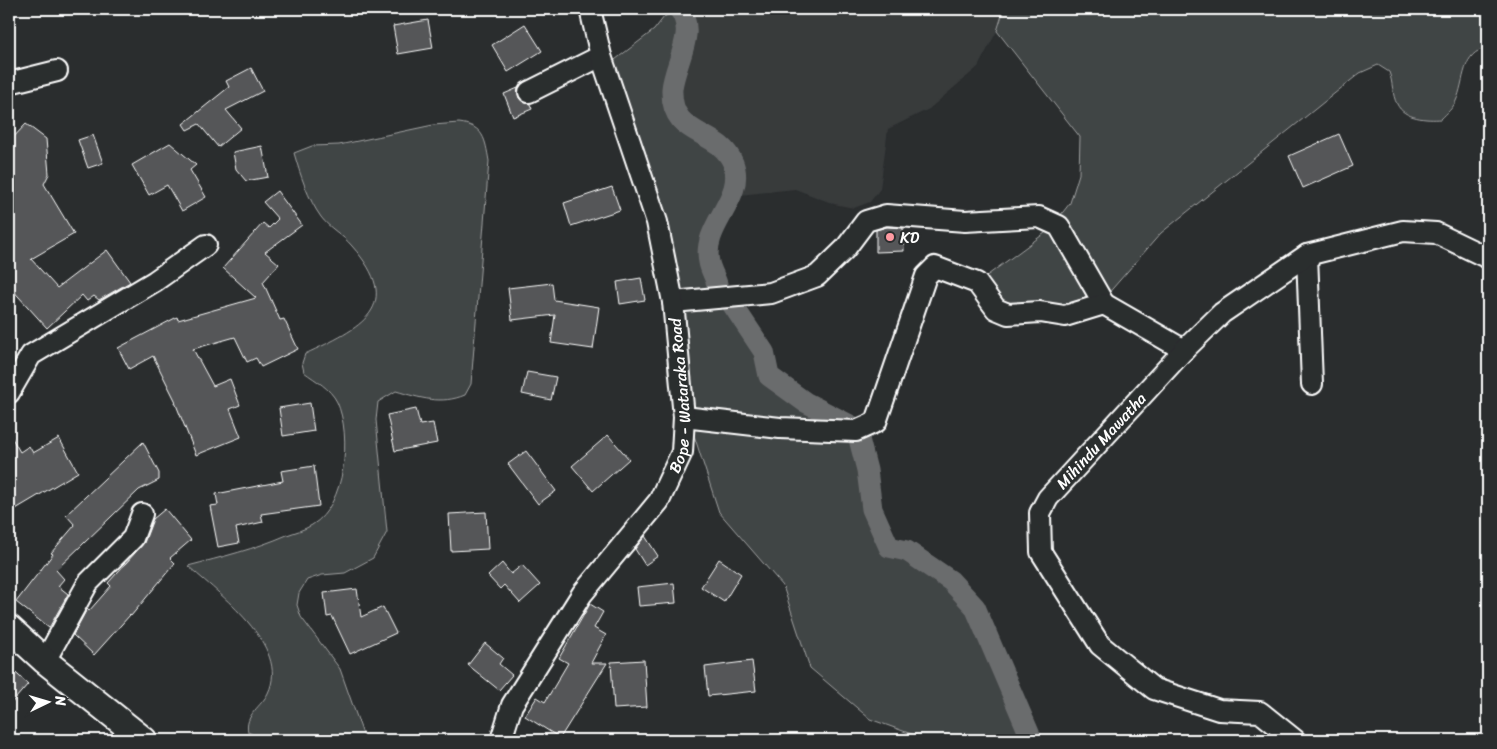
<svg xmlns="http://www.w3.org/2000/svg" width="1497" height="749" font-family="Sriracha,sans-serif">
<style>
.built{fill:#373a3b}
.green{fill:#414445;stroke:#a0a2a2}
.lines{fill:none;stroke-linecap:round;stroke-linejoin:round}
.canal{stroke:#6a6c6d;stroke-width:21}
.building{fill:#555758;stroke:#fff}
.minor-casing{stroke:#fff;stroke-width:24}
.major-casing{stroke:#fff;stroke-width:29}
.minor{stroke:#2a2d2e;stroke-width:20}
.major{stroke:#2a2d2e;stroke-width:25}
.poi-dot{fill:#ff9aa2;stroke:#2a2d2e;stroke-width:2}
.labels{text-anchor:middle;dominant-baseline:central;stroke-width:4;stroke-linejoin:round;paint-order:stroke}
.poi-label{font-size:16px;fill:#fff;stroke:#2a2d2e;text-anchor:start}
.street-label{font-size:16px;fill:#fff;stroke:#2a2d2e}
</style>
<rect width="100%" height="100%" fill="#2a2d2e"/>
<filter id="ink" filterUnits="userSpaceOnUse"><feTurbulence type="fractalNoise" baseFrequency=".02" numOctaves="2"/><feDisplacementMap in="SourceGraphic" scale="10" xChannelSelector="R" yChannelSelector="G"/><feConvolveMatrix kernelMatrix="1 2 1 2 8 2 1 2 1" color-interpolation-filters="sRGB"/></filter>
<g filter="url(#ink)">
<path class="built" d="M679,9H1004L997,31L978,67L929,109L888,129L880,189L870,202L854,208L834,204L795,189L730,196L737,182L724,148L684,123L673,110L672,89L676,69L686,41L684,20Z"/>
<g class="green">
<path d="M677,9C702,27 663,83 673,110C682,132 720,136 732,161C748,194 703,225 709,261C712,284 737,297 749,315C760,333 765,356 769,376L805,402L857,427L867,470L872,509L889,547L907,551L951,581L975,607L1032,740H928L870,719L810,668L783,586L719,512L688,417L680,316L607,66L654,30L664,17Z"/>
<path d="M1004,9H1488V48C1461,51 1465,82 1456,101C1453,108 1447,113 1441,119C1427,120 1404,119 1397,104C1392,95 1393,82 1389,72L1378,65L1360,73L1161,233L1099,304L1008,314L977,283L1049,230L1070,203L1079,174L1080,137L997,31Z"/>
<path d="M459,123C484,126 485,139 489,161L471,384L465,395C441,405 420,398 396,391L378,402L376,420L387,532L373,558L345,573L322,575L307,580L299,593L297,605L301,617L340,669L365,740H263L248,732C244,715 262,706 268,693C291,646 218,593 188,566C222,557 255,549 287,535C295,532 304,530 312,525C346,505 352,435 337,402C330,388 316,381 304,372L302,363L305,354C361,328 406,307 352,246C343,235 329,228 321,217C308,199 300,174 294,153L312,146L339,145L433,125Z"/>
</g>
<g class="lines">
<g class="canal">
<path d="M679,9C698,32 674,64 672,89C670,139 718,127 733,163C747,197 701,226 709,262C710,269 715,277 717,284"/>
<path d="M732,304L764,352L769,376L805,402L854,427"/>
<path d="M859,439L867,470L872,509L889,547L907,551L951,581L975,607L1032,740"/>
</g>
</g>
<g class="building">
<path d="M428,20L433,48L398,54L393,26Z"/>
<path d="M525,24L542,51L508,72L492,45Z"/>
<path d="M251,68L263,91L226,110L241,128L218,147L199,124L187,130L183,124L229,87L226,81Z"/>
<path d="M518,88L519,98L523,102L530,104L532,109L513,117L504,94Z"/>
<path d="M26,124L46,139L49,174L44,184L74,234L31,259L57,288L107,250L130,282L99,300L94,296L87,301L82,295L47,328L9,286V142Z"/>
<path d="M1339,134L1353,166L1303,188L1289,156Z"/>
<path d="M93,135L103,163L88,168L78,140Z"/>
<path d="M170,143L196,165L190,170L206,197L182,211L167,185L149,195L132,165Z"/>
<path d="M262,146L268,177L246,181L236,169L233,152Z"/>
<path d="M612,187L620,210L571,226L564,203Z"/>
<path d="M277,191L302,225L265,252L279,264L263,282L280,320L284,319L298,349L261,367L256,358L247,362L235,337L193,349L213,386L230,379L240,405L230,409L241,437L196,455L175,402H176L153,356L129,369L118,348L177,317L178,320L256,298L223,268L263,223L269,228L278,219L263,202Z"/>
<path d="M887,227L903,228L904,251L876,252V230Z"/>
<path d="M641,278L645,300L620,304L617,282Z"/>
<path d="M552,283L554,300L599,307L593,349L551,343L555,315L512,320L508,288Z"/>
<path d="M527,372L556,377L551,400L522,394Z"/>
<path d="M310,403L314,431L283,436L279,408Z"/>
<path d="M416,409L420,425L433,423L437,443L395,451L387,415Z"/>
<path d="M9,433L20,452L29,446L33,453L59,438L78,472L9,513Z"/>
<path d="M608,435L629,459L593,491L572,466Z"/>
<path d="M143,442L159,473V480L139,490L56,570L64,579L58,586L68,594L49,628L16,602L53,554L51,553L75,525L66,515Z"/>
<path d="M526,451L556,491L538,504L508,464Z"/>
<path d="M314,466L319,506L261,514L263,522L236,528L239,543L218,547L210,506L218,505L216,494L283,481L281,471Z"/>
<path d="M165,509L191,540L170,558L175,563L131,616L130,615L94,655L73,635L87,609L89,611L111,586L108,583L144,543L153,519Z"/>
<path d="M486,512L488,549L451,551L449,514Z"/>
<path d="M645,536L658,556L645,565L635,549Z"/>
<path d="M719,559L741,574L724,602L701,587Z"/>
<path d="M502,563L511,574L522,565L540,585L520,603L504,585L500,589L488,576Z"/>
<path d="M674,583L676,603L639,606L637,587Z"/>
<path d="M357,589L361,617L383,607L396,633L350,654L332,616L327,617L324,593Z"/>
<path d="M590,604L603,612L594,628L606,635L591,663H607L560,738L525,716L537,697L545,702L568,663L559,658Z"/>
<path d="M485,643L503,658L499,664L512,675L499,690L468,665Z"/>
<path d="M644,660L647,707L614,709L611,662Z"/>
<path d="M752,661L756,691L708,696L705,667Z"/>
<path d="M9,667L28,684L9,706Z"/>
</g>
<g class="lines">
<defs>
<g id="minor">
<path d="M9,83L57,71"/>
<path d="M529,92L601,56"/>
<path d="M1307,255L1312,384"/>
<path d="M673,302L771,293L817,276L845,249L866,221L886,215L965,221L1039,217L1059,226L1104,304"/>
<path d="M9,393L31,355L155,281L206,245"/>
<path d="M684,417L780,428L856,431L876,422L926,276L935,267L977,283L996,309L1008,314L1040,312L1065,316L1104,304L1184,350"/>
<path d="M45,661L88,583L133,538L142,514"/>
<path id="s1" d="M501,740L512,705L582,594L659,501L682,452L684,417L673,302L657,222L601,56L590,9"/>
<path id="s2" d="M1295,740L1260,712L1219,710L1154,689L1100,645L1041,552L1040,513L1048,498L1184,350L1222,313L1307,255L1403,231L1436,233L1488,258"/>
</g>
<path id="major" d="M9,628L45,661L144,740"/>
</defs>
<use href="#minor" class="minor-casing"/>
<use href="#major" class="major-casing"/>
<use href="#minor" class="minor"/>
<use href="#major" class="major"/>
</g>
</g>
<circle class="poi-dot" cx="890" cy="237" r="5"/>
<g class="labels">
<g class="poi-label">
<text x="900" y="237">KD</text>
</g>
<g class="street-label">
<text stroke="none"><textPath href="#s1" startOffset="399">Bope - Wataraka Road</textPath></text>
<text stroke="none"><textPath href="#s2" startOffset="468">Mihindu Mawatha</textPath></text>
</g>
</g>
<rect width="1497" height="749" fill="none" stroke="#2a2d2e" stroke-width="30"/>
<rect x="15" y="15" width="1467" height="719" fill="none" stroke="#fff" stroke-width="2" filter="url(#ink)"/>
<g transform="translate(48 702) rotate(85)" stroke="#2a2d2e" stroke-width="4" paint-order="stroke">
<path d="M0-4L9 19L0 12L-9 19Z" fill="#ffffff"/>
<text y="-8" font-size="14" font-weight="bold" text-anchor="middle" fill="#ffffff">N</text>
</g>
</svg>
